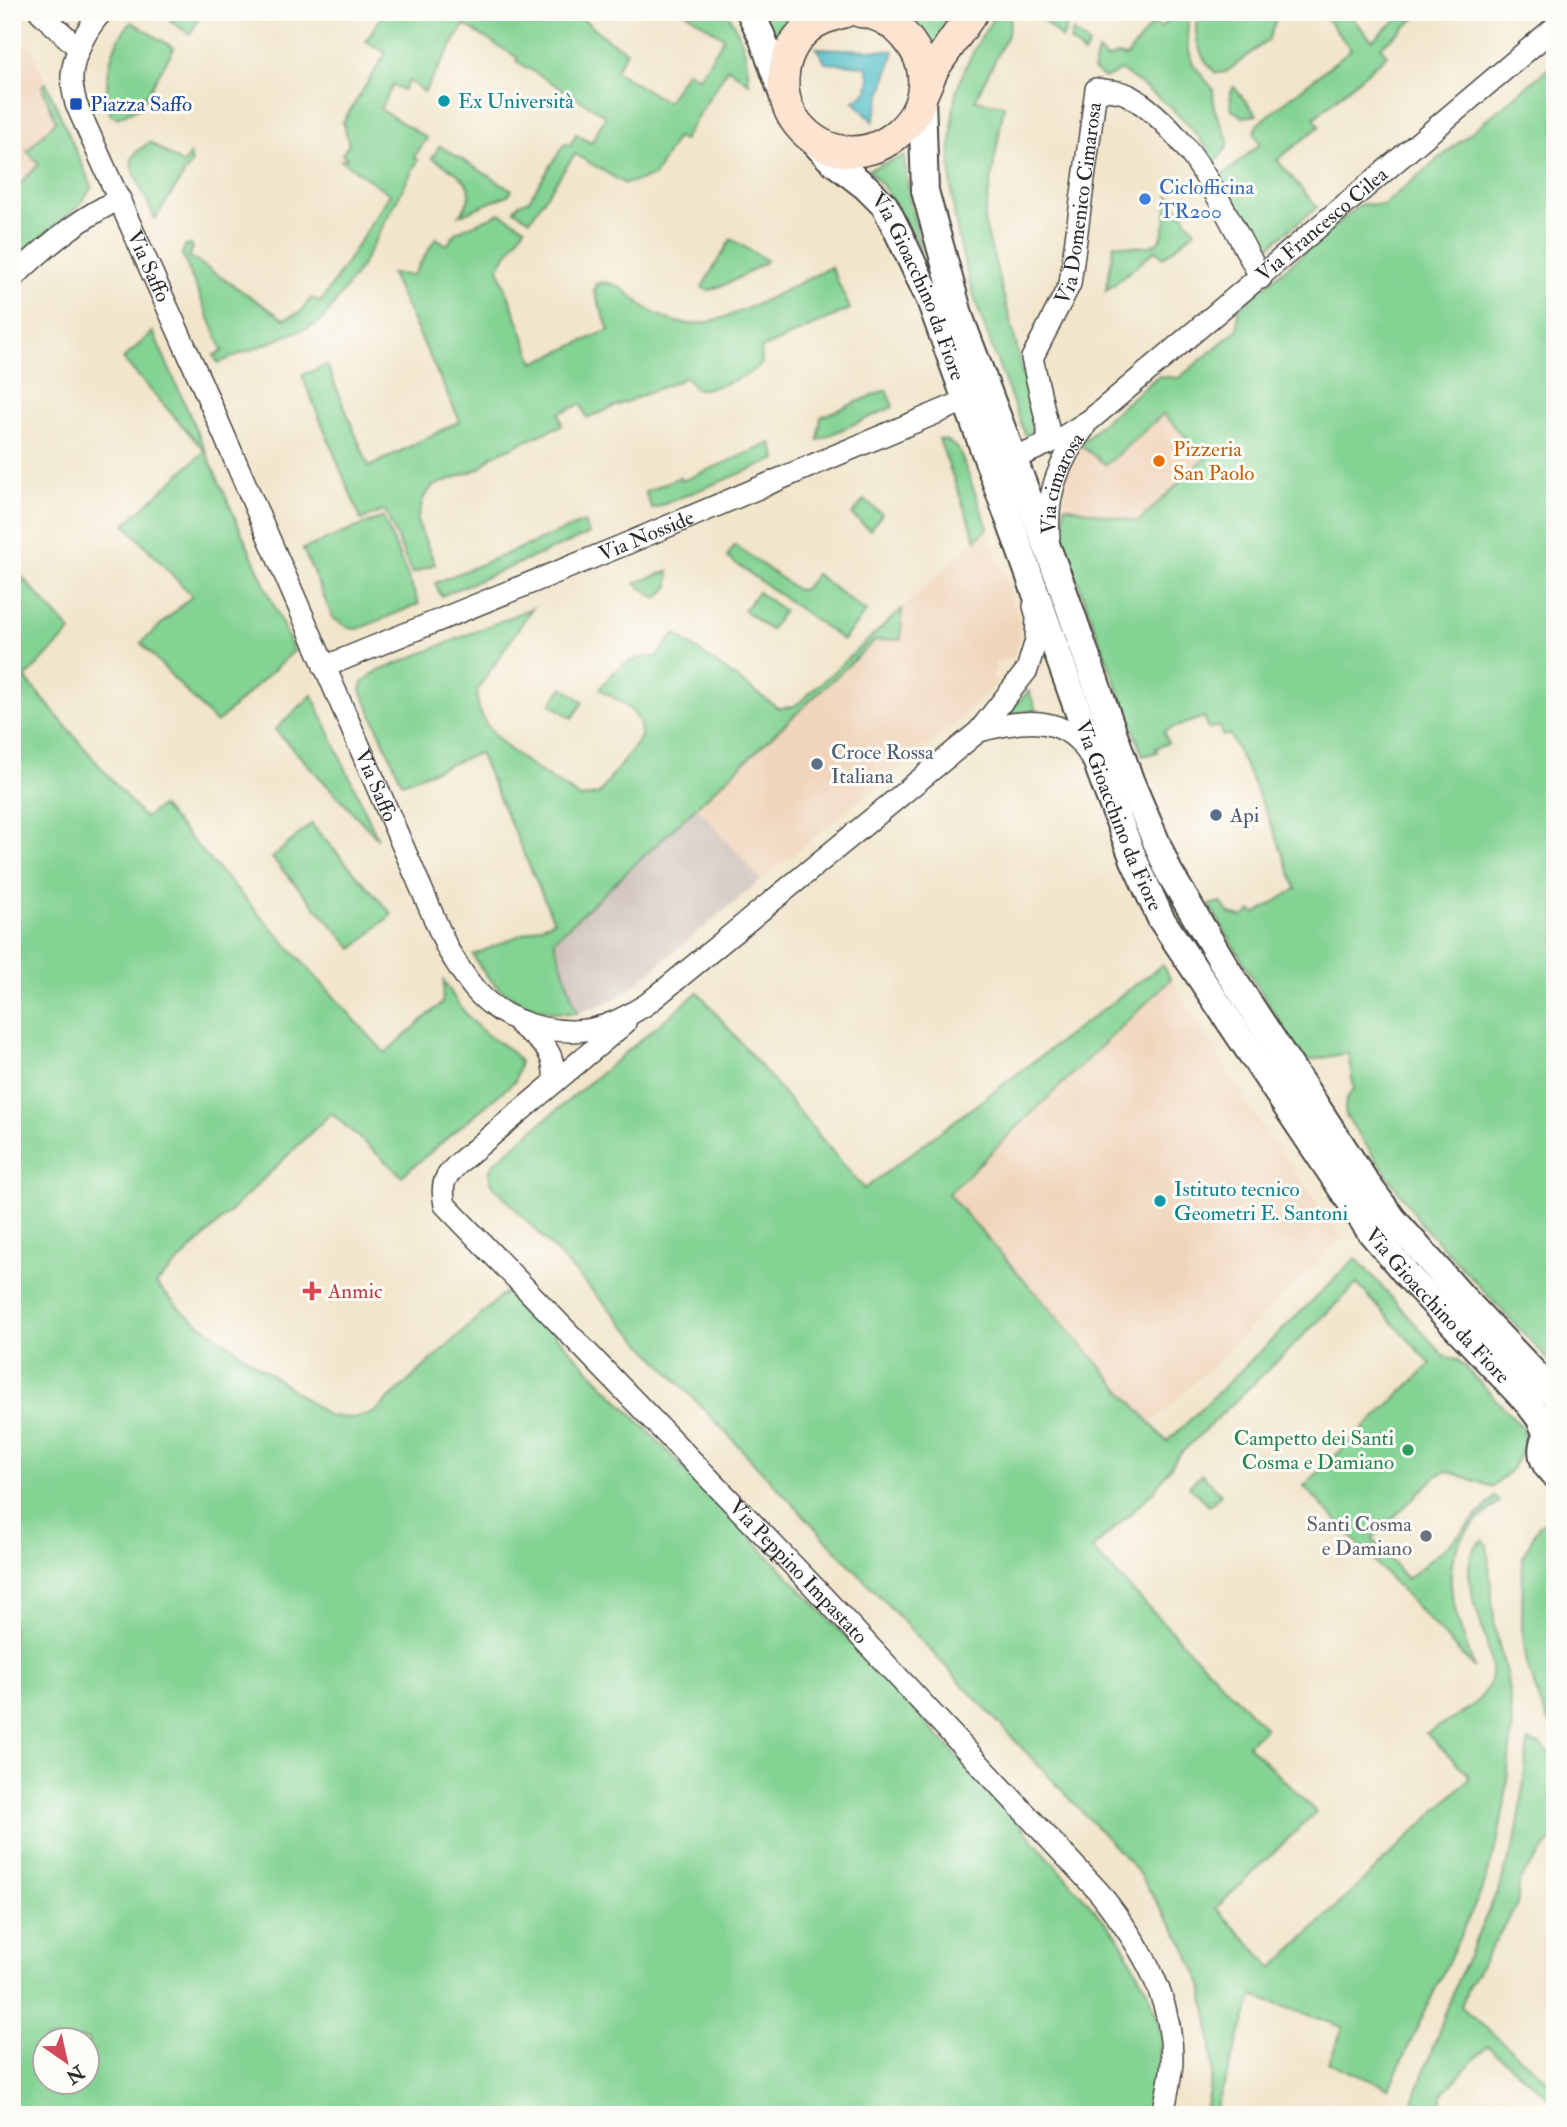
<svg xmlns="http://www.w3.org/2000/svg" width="1567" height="2127" font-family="'IM FELL Double Pica',serif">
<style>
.built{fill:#f0d5bc}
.industrial{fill:#cec1b9}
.green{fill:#83d393;stroke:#577f5f;stroke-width:2;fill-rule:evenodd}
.water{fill:#4fbdc7;stroke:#3d7479;stroke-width:2}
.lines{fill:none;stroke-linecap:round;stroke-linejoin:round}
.minor-casing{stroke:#494743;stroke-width:24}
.tertiary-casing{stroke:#494743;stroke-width:30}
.secondary-casing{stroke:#494743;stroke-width:33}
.minor{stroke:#fff;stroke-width:21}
.tertiary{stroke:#fff;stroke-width:26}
.secondary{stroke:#fde4d0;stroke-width:30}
.culture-dot{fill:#0f9aa8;stroke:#fdfcf7;stroke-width:2.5}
.transit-dot{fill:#1a4fb4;stroke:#fdfcf7;stroke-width:2.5}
.shop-dot{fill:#3f7fe0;stroke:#fdfcf7;stroke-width:2.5}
.food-dot{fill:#e8710a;stroke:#fdfcf7;stroke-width:2.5}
.service-dot{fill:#5c6f8a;stroke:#fdfcf7;stroke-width:2.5}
.health-dot{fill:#e0444e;stroke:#fdfcf7;stroke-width:2.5}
.leisure-dot{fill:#2e9e5b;stroke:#fdfcf7;stroke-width:2.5}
.worship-dot{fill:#6b7280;stroke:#fdfcf7;stroke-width:2.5}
.labels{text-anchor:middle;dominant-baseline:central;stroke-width:6;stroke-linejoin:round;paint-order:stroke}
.culture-label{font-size:21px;fill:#0d838f;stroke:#fdfcf7;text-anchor:start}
.transit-label{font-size:21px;fill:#164399;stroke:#fdfcf7;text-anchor:start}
.shop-label{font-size:21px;fill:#366cbe;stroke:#fdfcf7;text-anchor:start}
.street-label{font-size:21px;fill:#2b2b2b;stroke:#fdfcf7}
.food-label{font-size:21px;fill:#c56008;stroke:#fdfcf7;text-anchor:start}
.service-label{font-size:21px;fill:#4e5e75;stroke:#fdfcf7;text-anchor:start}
.health-label{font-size:21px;fill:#be3a42;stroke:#fdfcf7;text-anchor:start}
.leisure-label{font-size:21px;fill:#27864d;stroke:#fdfcf7;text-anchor:end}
.worship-label{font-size:21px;fill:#5b616d;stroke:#fdfcf7;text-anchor:end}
</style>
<rect width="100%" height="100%" fill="#fdfcf7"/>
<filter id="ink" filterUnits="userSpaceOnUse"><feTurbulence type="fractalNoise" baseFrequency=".0143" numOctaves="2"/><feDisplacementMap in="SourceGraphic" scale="14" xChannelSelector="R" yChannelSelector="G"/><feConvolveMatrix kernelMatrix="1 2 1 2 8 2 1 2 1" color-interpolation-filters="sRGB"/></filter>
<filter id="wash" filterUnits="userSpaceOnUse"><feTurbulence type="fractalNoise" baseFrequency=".00686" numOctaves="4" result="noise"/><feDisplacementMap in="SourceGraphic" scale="28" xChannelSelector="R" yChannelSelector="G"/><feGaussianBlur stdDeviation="1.57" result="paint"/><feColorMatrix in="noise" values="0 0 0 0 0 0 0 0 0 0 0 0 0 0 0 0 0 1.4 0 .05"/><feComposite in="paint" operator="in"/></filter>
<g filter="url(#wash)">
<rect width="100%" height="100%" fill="#f1e5ca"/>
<g class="built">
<path d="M28,41L92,187L12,245V59Z"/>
<path d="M1163,414L1257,504L1138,522L1064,506L1065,473L1080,445L1106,464Z"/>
<path d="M988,528L1019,622L1020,637L1014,657L996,662L992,677L999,681L951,727L761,880L697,807L874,641L901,639L902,609Z"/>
<path d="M1171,979L1256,1117L1342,1239L1151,1425L948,1193Z"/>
</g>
<path class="industrial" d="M697,807L761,880L626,992L609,1002L577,1013L554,940Z"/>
<g class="green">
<path d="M181,12H203L190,34L170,21Z"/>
<path d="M384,12H393L400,17L403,12H575L608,40L627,51L615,71L667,102L687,71L699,78L724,38L685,12H727C743,38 747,53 749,83L728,68L683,140L677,137L654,176L625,184L575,154L530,220L514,210L519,204L529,200L565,143L570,146L576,134L591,143L606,116L516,61L518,58L464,25L424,92L409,81L403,90L393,85L380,109L427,138L414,157L418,160L362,265L327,314L317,324L218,363L214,355L223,351L182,254L185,246L191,245L193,248L189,256L284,319L301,312L311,298L321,302L390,194L341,160L347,158L342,154L349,144L343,122L386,53L366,41Z"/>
<path d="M761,12H800L806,15L778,49Z"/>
<path d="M906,12H959L931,55L900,14Z"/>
<path d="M997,12H1011L1008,34L975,100L1004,105L984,221L1015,339L1033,424L1029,438L1025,434C989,337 941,237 952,130C953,118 953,105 956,93C964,65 981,37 997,12Z"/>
<path d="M1035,12H1051L1067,26L1062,39Z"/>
<path d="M1174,12H1189L1187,37L1189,51L1193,64L1213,89L1214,108L1228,139V146L1215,163C1195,122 1157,95 1120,70L1111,76L1105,78L1093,70L1098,51L1106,59L1118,55L1126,57L1153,23L1161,28Z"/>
<path d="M1198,12H1279L1268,40L1226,72L1216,73C1199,58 1192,34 1198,12Z"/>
<path d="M1321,12H1347L1372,40L1406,12H1423L1381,47L1387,55L1314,118L1320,126L1277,160L1317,207L1261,253L1221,177L1260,144C1255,135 1251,132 1259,123L1351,49Z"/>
<path d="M132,22L174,48L139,108L117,118L110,114C102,85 110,42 132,22Z"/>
<path d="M1073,31L1089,44L1084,54L1070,41Z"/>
<path d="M1555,63V1367L1423,1226L1346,1116C1344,1105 1345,1098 1354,1089L1348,1053L1307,1061L1298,1053L1209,905L1220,902L1230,914L1242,917L1252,911L1255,914L1296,889C1277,835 1255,784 1229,734L1223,736L1218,726L1208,729L1204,717L1164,731L1168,743L1156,748L1157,752L1143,756L1063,542L1064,506L1138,522L1206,457L1163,414L1106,465L1080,445L1102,423L1158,376L1179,378L1238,329V309L1361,204L1383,205Z"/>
<path d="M46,83L92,187L79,206L12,264V193L39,164L27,151L56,121L42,87Z"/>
<path d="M1234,87L1257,115L1243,117L1232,110L1230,93Z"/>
<path d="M150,142L183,164L190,155L192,162L155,219L132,168C130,153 139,150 150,142Z"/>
<path d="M440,146L512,190L508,195L460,215C484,184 456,172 432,158Z"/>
<path d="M904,156L910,203L922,252L884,187L868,170Z"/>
<path d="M1169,195L1195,231L1163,258L1156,250L1106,291L1114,244C1167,252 1162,244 1169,195Z"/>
<path d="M500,213L525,227L498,268L534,363L609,330L594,291L596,284C616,277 632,298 646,308C660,317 675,324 692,324C724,325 799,283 831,267L850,309L761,349L762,363C753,375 709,393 694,388L687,377L587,418L581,404L559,413L562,425L492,456L481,468L433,486L424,497L417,521L435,564L412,574L385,510L361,520L302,375L327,365L369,467L460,421L391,274L413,275L436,238L447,245L456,232Z"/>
<path d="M731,239L766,260L764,263L731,282L708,291L702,287Z"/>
<path d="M153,332L294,651L216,723L141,643L192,596L125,524L205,451L123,359Z"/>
<path d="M886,390L893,407L818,440L821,417Z"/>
<path d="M939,439L948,441L959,450L988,528L976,540Z"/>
<path d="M771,443L777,459L652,509L645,492L680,477L682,481Z"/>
<path d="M864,500L882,514L870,530L852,515Z"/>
<path d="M383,517L419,604L358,629L349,628L333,618L303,549Z"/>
<path d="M584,522L589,534L441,596L435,583Z"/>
<path d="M735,545L797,590L804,589L816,574L866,612L843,640L727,557Z"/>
<path d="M12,566L71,631L25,678L144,818L161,806L385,1053L442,1003L444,981C456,1001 467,1019 486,1034C500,1045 510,1046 520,1062L515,1081L402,1176L331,1113L156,1284L183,1312L329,1416L353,1418L375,1412L510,1288L816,1605L995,1797L1117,1935L1150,1995L1161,2032L1159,2074L1149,2115H12ZM46,2039H88V2082H46Z"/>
<path d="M669,571V586L657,599L635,583Z"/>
<path d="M758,592L784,611L770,630L744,610Z"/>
<path d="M532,608L478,689C468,735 548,776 581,798L599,794L641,737C643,711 618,701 600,689C614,668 630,656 656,657L675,634L778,708L792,707L800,702L902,609L901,639L874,641L554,940L577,1013C533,1015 494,995 473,955L554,921L479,753L402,783L361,690L363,682L374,673Z"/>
<path d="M563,687L583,702L572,718L551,704Z"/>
<path d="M1029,691L1037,712L1006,714Z"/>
<path d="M312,695L378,839L275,730Z"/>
<path d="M311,824L392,914L353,949L272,858Z"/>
<path d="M1162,965L1171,979L948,1194L1167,1442L1356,1258L1444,1356L1458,1360L1523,1428L1525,1446L1511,1470L1493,1487L1447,1471L1436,1476L1372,1539L1407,1579L1453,1541L1495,1497L1499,1502C1489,1511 1476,1520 1467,1531C1433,1571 1461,1626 1474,1668L1304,1486L1431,1364L1357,1284L1179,1455L1154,1491L1092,1549L1265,1728L1248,1745L1316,1812L1216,1908L1273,1968L1469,1779L1467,1773L1426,1733C1447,1722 1480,1708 1489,1684C1503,1648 1443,1567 1483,1540L1487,1545L1495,1629L1507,1677L1511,1709L1512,1729L1505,1801L1498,1839L1485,1883L1389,2088L1329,2063L1343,2027L1253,1996L1214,2115H1204L1213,2070L1209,2023L1202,1985L1184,1944L1135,1868L493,1185C487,1175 489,1168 497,1160L698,992L864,1189Z"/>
<path d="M1202,1474L1221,1494L1209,1506L1189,1486Z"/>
<path d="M1555,1518V1727L1549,1722L1541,1705L1527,1666L1522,1627L1523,1556L1539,1525Z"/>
<path d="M1528,1741L1540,1745L1555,1757V1836L1520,1879L1517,1904L1468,1987L1461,2007L1546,2079L1555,2082V2103L1487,2046L1442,2094V2115H1408L1457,1982L1500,1885L1515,1842L1521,1809Z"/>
</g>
<path class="water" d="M816,48L894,51L873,122L854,101C869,94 874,80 865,66L826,63Z"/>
</g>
<g filter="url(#ink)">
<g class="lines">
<defs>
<g id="minor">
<path d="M40,12L79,49"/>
<path id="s1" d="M102,12C87,27 73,55 72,76C71,85 74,95 76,104L201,382L448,950C458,965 467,982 479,994C512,1028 571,1041 614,1022C626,1017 637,1010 647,1004L979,731L1027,670L1036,640L1037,617L1034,606"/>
<path d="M12,279C44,247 79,218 120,199"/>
<path id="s2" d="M1048,444V428L1032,358L1070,284L1096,89C1106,91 1120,90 1128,95C1194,133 1225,214 1261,278"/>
<path id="s3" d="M1013,459L1063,437L1090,420L1555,27"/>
<path id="s4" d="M1049,537C1046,494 1058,463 1084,428"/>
<path id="s5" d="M324,667L621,546L967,400"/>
<path d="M979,731C1022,720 1066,712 1091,758"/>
<path id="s6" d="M625,1023L461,1161C445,1177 440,1181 445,1205L815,1588L1099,1892C1139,1943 1173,1995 1172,2062C1171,2079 1166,2097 1163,2115"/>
<path d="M519,1024C541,1042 556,1050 554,1081"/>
</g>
<g id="tertiary">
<path d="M750,12L762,37L784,98"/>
<path d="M922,97L925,191L960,318L1060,581L1130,780L1169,872L1231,976L1367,1184L1393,1219L1463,1298L1555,1395"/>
<path id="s7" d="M812,140L830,159L866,187L885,206L898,232L930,300L1105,785L1134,860L1161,919L1370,1231L1409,1277L1529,1404L1539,1417L1547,1434"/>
<path d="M1555,1426C1538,1441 1538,1460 1555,1475"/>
</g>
<g id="secondary">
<path d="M845,12C831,16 818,19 807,29C778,55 775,101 802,129C864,194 965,104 905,36C894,23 877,13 860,12"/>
<path d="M923,93L934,68L973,12"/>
</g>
</defs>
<use href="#minor" class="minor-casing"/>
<use href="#tertiary" class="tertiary-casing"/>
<use href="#secondary" class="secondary-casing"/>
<use href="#minor" class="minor"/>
<use href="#tertiary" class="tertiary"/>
<use href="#secondary" class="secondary"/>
</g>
</g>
<g class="culture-dot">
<circle cx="444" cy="101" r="7"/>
<circle cx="1160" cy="1201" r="7"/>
</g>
<rect class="transit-dot" x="69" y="97" width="14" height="14" rx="3.5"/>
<circle class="shop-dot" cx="1145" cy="199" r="7"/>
<circle class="food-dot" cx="1159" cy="461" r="7"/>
<g class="service-dot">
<circle cx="817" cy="764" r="7"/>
<circle cx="1216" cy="815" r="7"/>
</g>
<path class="health-dot" d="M308.5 1280.5h7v7h7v7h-7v7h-7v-7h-7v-7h7z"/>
<circle class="leisure-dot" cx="1408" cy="1450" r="7"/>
<circle class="worship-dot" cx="1426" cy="1536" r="7"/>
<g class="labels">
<g class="culture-label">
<text x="458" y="101">Ex Università</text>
<text x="1174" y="1189">Istituto tecnico<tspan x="1174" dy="24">Geometri E. Santoni</tspan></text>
</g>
<g class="transit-label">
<text x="90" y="104">Piazza Saffo</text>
</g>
<g class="shop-label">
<text x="1159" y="187">Ciclofficina<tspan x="1159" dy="24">TR200</tspan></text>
</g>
<g class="street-label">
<text stroke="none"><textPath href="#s2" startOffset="252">Via Domenico Cimarosa</textPath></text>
<text stroke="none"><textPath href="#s3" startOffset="390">Via Francesco Cilea</textPath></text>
<text stroke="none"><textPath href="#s1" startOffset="278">Via Saffo</textPath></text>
<text stroke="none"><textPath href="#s7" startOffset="186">Via Gioacchino da Fiore</textPath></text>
<text stroke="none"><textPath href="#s4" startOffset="56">Via cimarosa</textPath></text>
<text stroke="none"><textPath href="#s5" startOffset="348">Via Nosside</textPath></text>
<text stroke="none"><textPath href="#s1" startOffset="845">Via Saffo</textPath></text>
<text stroke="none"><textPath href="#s7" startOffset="752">Via Gioacchino da Fiore</textPath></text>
<text stroke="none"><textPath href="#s7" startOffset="1340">Via Gioacchino da Fiore</textPath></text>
<text stroke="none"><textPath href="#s6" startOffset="774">Via Peppino Impastato</textPath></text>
</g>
<g class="food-label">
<text x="1173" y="449">Pizzeria<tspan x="1173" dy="24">San Paolo</tspan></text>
</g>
<g class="service-label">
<text x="831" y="752">Croce Rossa<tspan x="831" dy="24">Italiana</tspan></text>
<text x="1230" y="815">Api</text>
</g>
<g class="health-label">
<text x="328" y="1291">Anmic</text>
</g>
<g class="leisure-label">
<text x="1394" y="1438">Campetto dei Santi<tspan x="1394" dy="24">Cosma e Damiano</tspan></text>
</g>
<g class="worship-label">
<text x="1412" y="1524">Santi Cosma<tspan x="1412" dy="24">e Damiano</tspan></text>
</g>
</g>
<rect width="1567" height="2127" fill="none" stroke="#fdfcf7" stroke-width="42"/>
<g transform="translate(66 2061) rotate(146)"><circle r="33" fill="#fdfcf7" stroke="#a9a8a5" stroke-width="2"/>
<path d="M0-5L12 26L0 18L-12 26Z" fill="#d1495b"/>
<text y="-10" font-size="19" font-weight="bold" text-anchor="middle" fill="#2b2b2b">N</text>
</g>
</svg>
